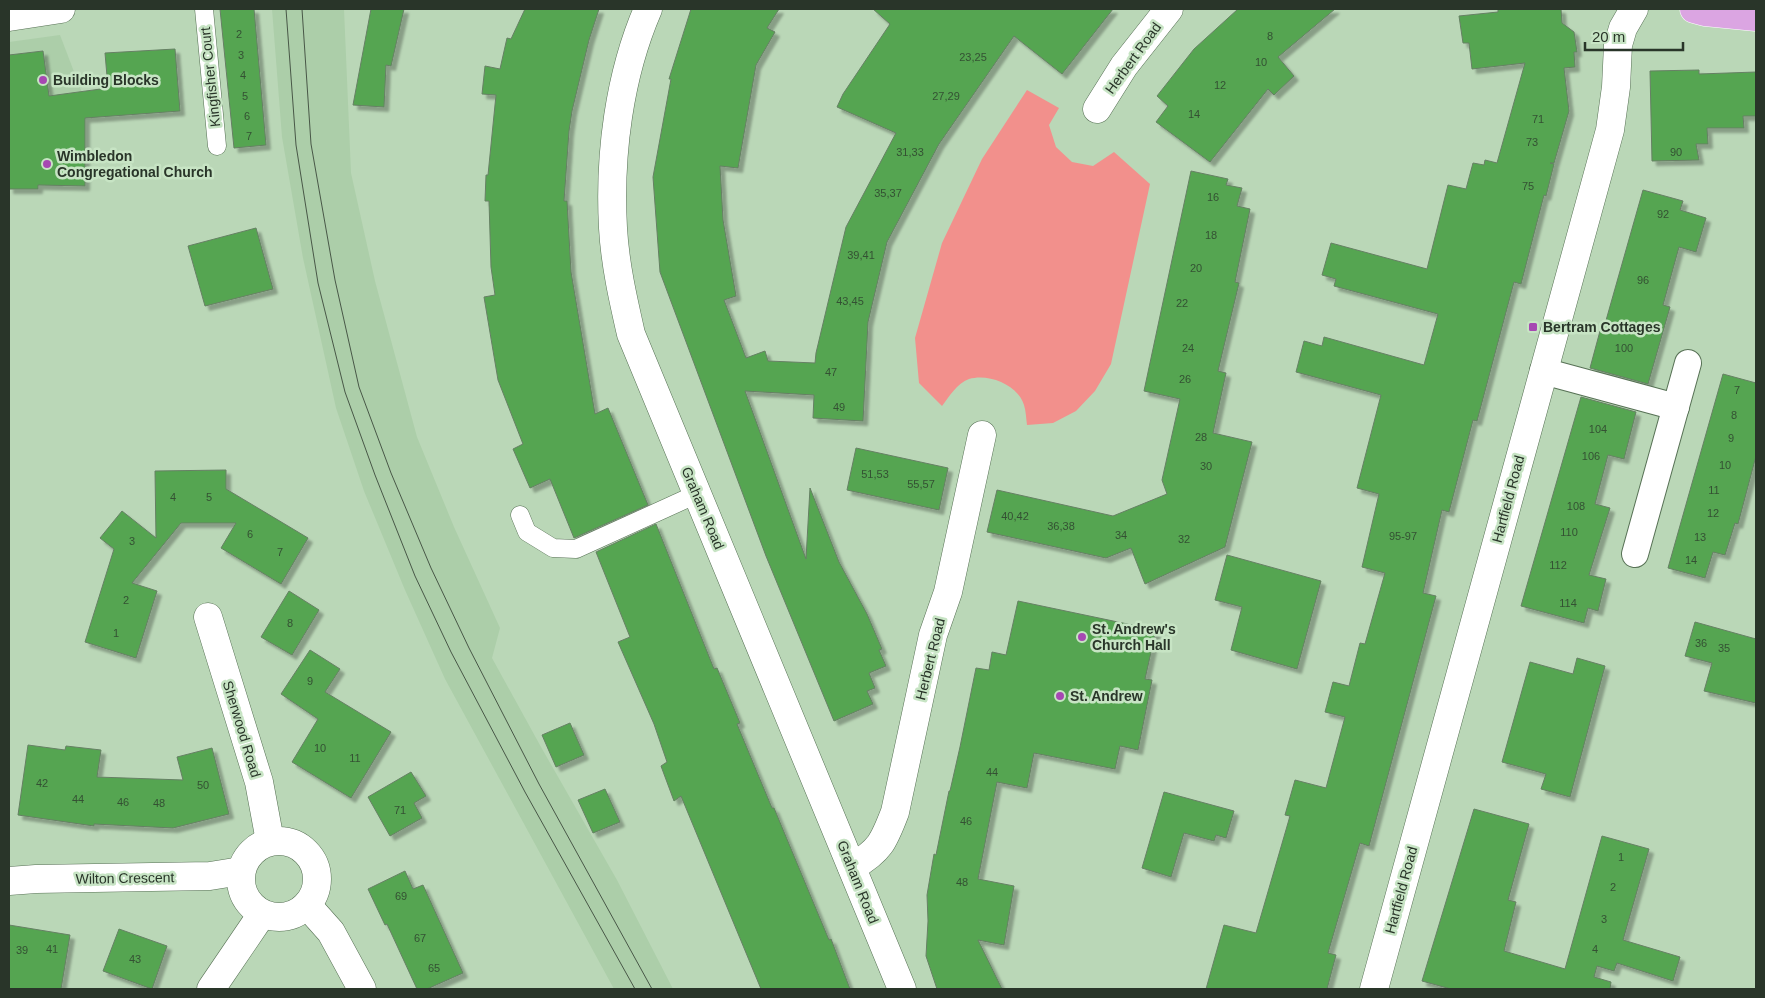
<svg xmlns="http://www.w3.org/2000/svg" width="1765" height="998" font-family="Helvetica,sans-serif">
<style>
.built{fill:#accea9}
.green{fill:#f2908c}
.building{fill:#55a551;stroke:#668064;filter:url(#shadow)}
.lines{fill:none;stroke-linecap:round;stroke-linejoin:round}
.service-casing{stroke:#577155;stroke-width:19}
.pedestrian-casing{stroke:#577155;stroke-width:28}
.minor-casing{stroke:#577155;stroke-width:29}
.secondary-casing{stroke:#577155;stroke-width:29}
.primary-casing{stroke:#fff;stroke-width:29}
.service{stroke:#fff;stroke-width:18}
.pedestrian{stroke:#fff;stroke-width:26}
.minor{stroke:#fff;stroke-width:28}
.secondary{stroke:#fff;stroke-width:28}
.primary{stroke:#dba5e2;stroke-width:28}
.tram{stroke:#485747;stroke-width:1}
.poi-dot{fill:#a648b2;stroke:#c7e4c4;stroke-width:2}
.labels{text-anchor:middle;dominant-baseline:central;stroke-width:5;stroke-linejoin:round;paint-order:stroke}
.number-label{font-size:11px;fill:#345133}
.street-label{font-size:14px;fill:#293529;stroke:#c7e4c4}
.poi-label{font-size:14px;font-weight:bold;fill:#293529;stroke:#c7e4c4;text-anchor:start}
</style>
<defs>
<filter id="shadow"><feDropShadow dx="4.5" dy="4.5" stdDeviation="1" flood-color="#0004"/></filter>
</defs>
<rect width="100%" height="100%" fill="#bad7b7"/>
<g class="built">
<path d="M272,9H344L351,173L375,281L417,437L454,527L500,628L492,658L541,747L617,880L673,989H614L445,679L405,590L364,491L336,408L303,258L282,137Z"/>
<path d="M60,35L92,119L9,125V42Z"/>
</g>
<path class="green" d="M1027,90L1059,108L1049,125L1056,147L1072,162L1093,166L1114,152L1150,184L1111,364L1095,391L1076,411L1053,423L1027,425C1026,418 1026,411 1024,405C1018,385 989,373 969,379C957,383 949,397 942,406L919,383L915,338L942,243L982,159Z"/>
<g class="building">
<path d="M220,9H254L266,145L234,148Z"/>
<path d="M371,9H404L391,66L386,65L384,107L353,105Z"/>
<path d="M525,9H599L589,40L572,111L569,131L564,201H567L571,272L595,414L608,408L648,505L574,538L550,479L530,488L513,449L523,444L498,380L484,297L495,295L491,267L489,201H485L486,175H488L496,95L482,94L485,66L500,69L507,38L511,39Z"/>
<path d="M691,9H779L767,28L775,32L756,65L738,168L720,166L723,220L736,296L724,300L746,358L765,351L768,361L815,363L816,353L846,227L896,133L837,107L843,94L890,24L873,9H1113L1062,74L1014,36L939,144L887,242L868,322L863,421L813,418L814,395L745,391L806,559L810,488L839,562L867,614L882,649L879,650L886,666L869,673L875,688L867,691L873,704L834,721L766,556L660,272L653,177L671,79H669Z"/>
<path d="M1238,9H1335L1278,57L1294,76L1274,95L1268,89L1210,162L1156,122L1168,106L1157,96L1194,49Z"/>
<path d="M1498,9H1561L1562,23L1574,32L1577,52H1574L1575,67L1564,68L1569,111L1554,163H1550L1554,164L1546,196L1544,195L1521,284L1514,282L1477,421L1473,420L1449,512L1442,510L1423,593L1436,596L1369,846L1360,843L1328,953L1336,955L1327,989H1206L1224,925L1256,933L1290,816L1285,815L1295,780L1326,788L1345,717L1325,712L1333,682L1349,686L1360,643L1365,644L1385,573L1362,567L1379,494L1357,488L1381,395L1296,372L1304,341L1322,346L1324,337L1424,365L1438,314L1334,286L1336,279L1322,275L1331,243L1427,269L1448,185L1466,189L1473,163L1484,165L1485,160L1497,163L1525,63L1472,69L1469,43H1463L1459,16L1498,12Z"/>
<path d="M175,49L180,111L85,118V186L38,185V189H9V55L43,51L49,96L108,88L105,53Z"/>
<path d="M1699,70V74L1756,72V116H1743L1744,128H1707L1708,144H1696L1699,160L1652,161L1650,71Z"/>
<path d="M1191,171L1228,179L1226,185L1242,188L1237,206L1250,209L1235,282L1239,283L1218,371L1226,373L1213,433L1252,442L1225,547L1145,584L1131,548L1106,558L987,532L997,490L1113,516L1167,494L1162,480L1180,399L1144,391Z"/>
<path d="M1643,190L1683,201L1680,210L1706,218L1696,252L1679,247L1663,305L1670,307L1648,384L1590,368L1600,331H1603Z"/>
<path d="M256,228L273,289L205,306L188,246Z"/>
<path d="M1723,374L1756,383V456L1738,524L1735,523L1725,555L1713,552L1705,578L1668,568Z"/>
<path d="M1581,397L1636,412L1624,459L1608,455L1595,504L1610,508L1589,575L1606,579L1598,611L1588,608L1584,623L1521,606Z"/>
<path d="M856,448L948,468L939,510L847,490Z"/>
<path d="M226,470V489L308,538L281,584L221,548L236,523H181L132,583L157,591L136,658L85,642L114,549L100,538L122,511L156,538L155,471Z"/>
<path d="M656,524L714,669L717,668L740,723L737,724L754,765L772,808H774L829,940L831,939L850,989H761L681,796L674,801L661,766L667,762L654,724L618,642L630,637L596,552Z"/>
<path d="M1227,555L1321,581L1297,669L1231,650L1242,607L1215,600Z"/>
<path d="M289,591L319,610L292,655L261,637Z"/>
<path d="M1018,601L1156,630L1145,679L1152,680L1138,750L1120,746L1115,769L1034,753L1027,788L997,782L978,879L1014,886L1004,945L978,940L1002,989H937L926,956L928,921L927,895L934,854L936,855L949,791H950L960,747L976,668L989,670L992,652L1006,655Z"/>
<path d="M1695,622L1756,639V703L1704,691L1712,663L1685,656Z"/>
<path d="M310,650L340,669L325,692L391,732L351,798L292,762L318,719L281,694Z"/>
<path d="M1577,658L1605,666L1570,797L1541,789L1546,774L1502,762L1530,662L1573,674Z"/>
<path d="M570,723L584,755L556,767L542,735Z"/>
<path d="M28,745L65,750L66,746L101,750L97,777L183,780L177,757L212,748L229,814L173,828L94,824V826L18,815Z"/>
<path d="M411,772L426,796L414,803L422,818L390,836L368,797Z"/>
<path d="M605,789L620,822L593,833L578,800Z"/>
<path d="M1164,792L1234,811L1226,838L1216,835L1214,841L1184,833L1171,877L1142,868Z"/>
<path d="M1474,809L1529,824L1508,900L1516,902L1504,951L1565,969L1602,836L1649,849L1623,940L1680,957L1673,981L1617,963L1614,971L1597,966L1594,977L1611,982L1610,989H1451L1422,981Z"/>
<path d="M405,871L413,889L423,885L463,973L427,989H417L387,924L385,925L368,889Z"/>
<path d="M9,925L70,935L61,989H9Z"/>
<path d="M119,929L167,946L152,989L103,971Z"/>
</g>
<g class="lines">
<defs>
<g id="service">
<path d="M204,9L217,146"/>
<path d="M520,515L527,532L553,548L576,549L697,494"/>
</g>
<g id="pedestrian">
<path d="M1543,371L1676,407"/>
<path d="M1635,554L1688,363"/>
</g>
<g id="minor">
<path d="M648,9C619,76 609,155 613,228C615,264 623,299 631,334L902,989"/>
<path d="M9,17L61,9"/>
<path d="M1097,109L1124,66L1169,9"/>
<path d="M208,617L259,782L270,841"/>
<circle cx="279" cy="879" r="38"/>
<path d="M852,867C880,851 884,841 895,812L933,635L948,592L982,435"/>
<path d="M9,881L36,879L210,876L241,871"/>
<path d="M307,905L331,932L362,989"/>
<path d="M211,989L262,914"/>
</g>
<path id="secondary" d="M1374,989L1610,130L1616,87L1618,45L1623,28L1634,9"/>
<path id="primary" d="M1694,9L1705,12L1756,17"/>
</defs>
<use href="#service" class="service-casing"/>
<use href="#pedestrian" class="pedestrian-casing"/>
<use href="#minor" class="minor-casing"/>
<use href="#secondary" class="secondary-casing"/>
<use href="#primary" class="primary-casing"/>
<use href="#service" class="service"/>
<use href="#pedestrian" class="pedestrian"/>
<use href="#minor" class="minor"/>
<use href="#secondary" class="secondary"/>
<use href="#primary" class="primary"/>
<g class="tram">
<path d="M286,9L296,145L318,283L345,392L375,475L415,576L451,652L525,792L635,989"/>
<path d="M302,9L311,144L335,280L359,387L391,473L431,568L469,648L539,784L652,989"/>
</g>
</g>
<g class="poi-dot">
<circle cx="43" cy="80" r="5"/>
<circle cx="47" cy="164" r="5"/>
<rect x="1528" y="322" width="10" height="10" rx="2.5"/>
<circle cx="1082" cy="637" r="5"/>
<circle cx="1060" cy="696" r="5"/>
</g>
<g class="labels">
<g class="number-label">
<text x="239" y="34">2</text>
<text x="1270" y="36">8</text>
<text x="241" y="55">3</text>
<text x="973" y="57">23,25</text>
<text x="1261" y="62">10</text>
<text x="243" y="75">4</text>
<text x="1220" y="85">12</text>
<text x="245" y="96">5</text>
<text x="946" y="96">27,29</text>
<text x="1194" y="114">14</text>
<text x="247" y="116">6</text>
<text x="1538" y="119">71</text>
<text x="249" y="136">7</text>
<text x="1532" y="142">73</text>
<text x="910" y="152">31,33</text>
<text x="1676" y="152">90</text>
<text x="1528" y="186">75</text>
<text x="888" y="193">35,37</text>
<text x="1213" y="197">16</text>
<text x="1663" y="214">92</text>
<text x="1211" y="235">18</text>
<text x="861" y="255">39,41</text>
<text x="1196" y="268">20</text>
<text x="1643" y="280">96</text>
<text x="850" y="301">43,45</text>
<text x="1182" y="303">22</text>
<text x="1188" y="348">24</text>
<text x="1624" y="348">100</text>
<text x="831" y="372">47</text>
<text x="1185" y="379">26</text>
<text x="1737" y="390">7</text>
<text x="839" y="407">49</text>
<text x="1734" y="415">8</text>
<text x="1598" y="429">104</text>
<text x="1201" y="437">28</text>
<text x="1731" y="438">9</text>
<text x="1591" y="456">106</text>
<text x="1725" y="465">10</text>
<text x="1206" y="466">30</text>
<text x="875" y="474">51,53</text>
<text x="921" y="484">55,57</text>
<text x="1714" y="490">11</text>
<text x="173" y="497">4</text>
<text x="209" y="497">5</text>
<text x="1576" y="506">108</text>
<text x="1713" y="513">12</text>
<text x="1015" y="516">40,42</text>
<text x="1061" y="526">36,38</text>
<text x="1569" y="532">110</text>
<text x="250" y="534">6</text>
<text x="1121" y="535">34</text>
<text x="1403" y="536">95-97</text>
<text x="1700" y="537">13</text>
<text x="1184" y="539">32</text>
<text x="132" y="541">3</text>
<text x="280" y="552">7</text>
<text x="1691" y="560">14</text>
<text x="1558" y="565">112</text>
<text x="126" y="600">2</text>
<text x="1568" y="603">114</text>
<text x="290" y="623">8</text>
<text x="116" y="633">1</text>
<text x="1701" y="643">36</text>
<text x="1724" y="648">35</text>
<text x="310" y="681">9</text>
<text x="320" y="748">10</text>
<text x="355" y="758">11</text>
<text x="992" y="772">44</text>
<text x="42" y="783">42</text>
<text x="203" y="785">50</text>
<text x="78" y="799">44</text>
<text x="123" y="802">46</text>
<text x="159" y="803">48</text>
<text x="400" y="810">71</text>
<text x="966" y="821">46</text>
<text x="1621" y="857">1</text>
<text x="962" y="882">48</text>
<text x="1613" y="887">2</text>
<text x="401" y="896">69</text>
<text x="1604" y="919">3</text>
<text x="420" y="938">67</text>
<text x="52" y="949">41</text>
<text x="1595" y="949">4</text>
<text x="22" y="950">39</text>
<text x="135" y="959">43</text>
<text x="434" y="968">65</text>
</g>
<g class="street-label">
<text transform="translate(1133 58) rotate(-54)">Herbert Road</text>
<text transform="translate(210 77) rotate(-96)">Kingfisher Court</text>
<text transform="translate(1508 499) rotate(-75)">Hartfield Road</text>
<text transform="translate(703 508) rotate(67)">Graham Road</text>
<text transform="translate(930 659) rotate(-76)">Herbert Road</text>
<text transform="translate(242 729) rotate(73)">Sherwood Road</text>
<text transform="translate(125 878) rotate(-1)">Wilton Crescent</text>
<text transform="translate(858 882) rotate(68)">Graham Road</text>
<text transform="translate(1401 890) rotate(-75)">Hartfield Road</text>
</g>
<g class="poi-label">
<text x="53" y="80">Building Blocks</text>
<text x="57" y="156">Wimbledon<tspan x="57" dy="16">Congregational Church</tspan></text>
<text x="1543" y="327">Bertram Cottages</text>
<text x="1092" y="629">St. Andrew's<tspan x="1092" dy="16">Church Hall</tspan></text>
<text x="1070" y="696">St. Andrew</text>
</g>
</g>
<rect width="1765" height="998" fill="none" stroke="#293529" stroke-width="20"/>
<path d="M1585 42v8h98v-8" fill="none" stroke="#293529" stroke-width="2.5"/>
<text x="1592" y="42" font-size="15" fill="#293529" stroke="#c7e4c4" stroke-width="4" paint-order="stroke">20 m</text>
</svg>
